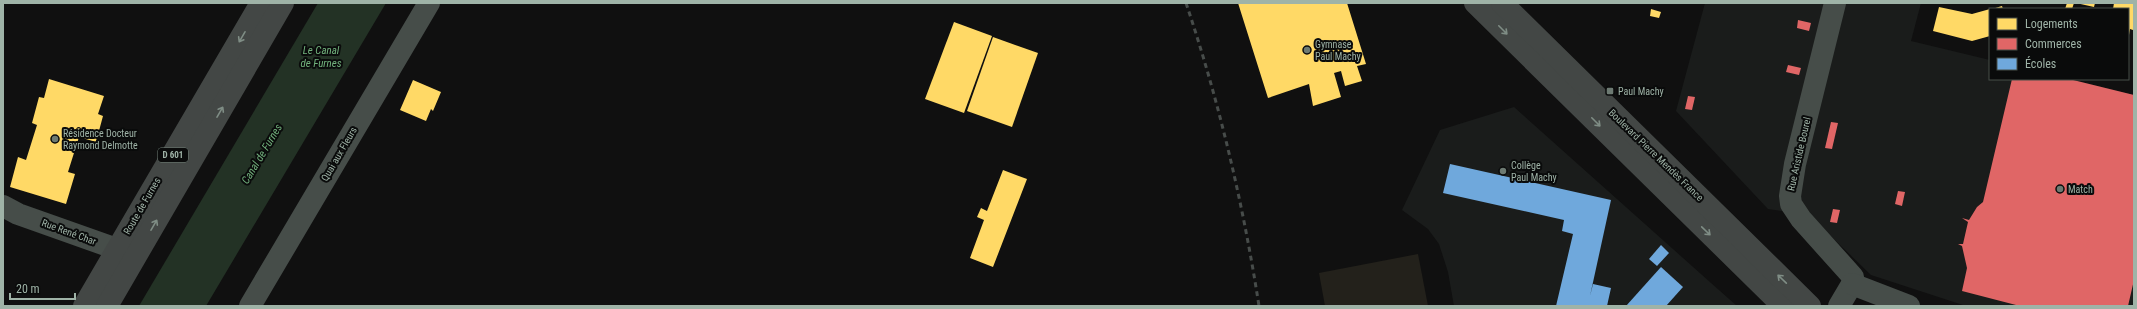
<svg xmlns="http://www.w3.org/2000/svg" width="2137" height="309" font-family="'Roboto Condensed',sans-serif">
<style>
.built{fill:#1a1c1b}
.green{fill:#23211b}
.water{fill:#233225}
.homes{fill:#ffd966}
.shops{fill:#e06666}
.schools{fill:#6fa8dc}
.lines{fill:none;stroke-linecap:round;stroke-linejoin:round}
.minor{stroke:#464d49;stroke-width:22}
.major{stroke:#434745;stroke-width:22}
.rail{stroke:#474c4a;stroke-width:3;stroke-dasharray:5 4;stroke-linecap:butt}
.oneway{stroke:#7f8d85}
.poi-dot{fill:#6d7a72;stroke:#0a0b0b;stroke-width:1.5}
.labels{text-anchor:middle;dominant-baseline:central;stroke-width:4;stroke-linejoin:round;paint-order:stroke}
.shield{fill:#0a0b0b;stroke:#728178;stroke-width:1}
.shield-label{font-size:9px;font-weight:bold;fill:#9fb3a7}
.poi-label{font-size:10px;fill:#9fb3a7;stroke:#0a0b0b;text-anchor:start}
.street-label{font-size:10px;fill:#9fb3a7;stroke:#0a0b0b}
.water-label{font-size:11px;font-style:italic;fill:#72b27d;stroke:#0a0b0b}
</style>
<rect width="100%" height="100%" fill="#101010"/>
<g class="built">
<path d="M1705,3H1921L1911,41L1990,60V79H2069L2134,95V306H1966L1871,275L1809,215L1768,209L1676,111Z"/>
<path d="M1514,107L1711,283L1737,306H1454L1448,272L1439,244L1428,229L1402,210L1440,130Z"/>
</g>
<path class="green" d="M1418,254L1428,306H1325L1319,273Z"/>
<path class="water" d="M318,3H386L206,306H139Z"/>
<g class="homes">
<path d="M1238,3H1347L1366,64L1357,66L1362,81L1345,86L1341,71L1334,73L1341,97L1313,106L1309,84L1268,98Z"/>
<path d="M2067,3H2074L2072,9H2065Z"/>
<path d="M2076,3H2095L2094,7Z"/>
<path d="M2114,3H2134V28L2133,30L2130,29L2129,35L2128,9H2113Z"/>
<path d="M2002,6L2003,9H1992Z"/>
<path d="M1939,7L1972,14L1990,9V36L1972,41L1933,31Z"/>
<path d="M1651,9L1661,12L1659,18L1650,16Z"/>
<path d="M954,22L992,36L964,113L925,99Z"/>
<path d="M993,37L1038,53L1012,127L967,111Z"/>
<path d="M49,79L104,96L98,114L103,116L96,142L79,137L68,172L75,174L66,204L10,187L18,157L26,160L37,125L32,123L39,97L44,98Z"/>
<path d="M413,80L441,92L433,111L431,109L426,121L400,110Z"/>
<path d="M1003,170L1027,179L993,267L970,258L984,220L977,217L981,208L987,211Z"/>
</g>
<g class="shops">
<path d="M1798,20L1811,23L1809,31L1797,28Z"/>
<path d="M1788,65L1801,68L1799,75L1786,72Z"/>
<path d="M2012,79H2069L2134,95V280L2128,306L2016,305L1962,291L1967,268L1962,246L1958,244H1963L1968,222L1962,218L1969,220L1977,207L1983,202Z"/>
<path d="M1688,96L1695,97L1692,110L1685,109Z"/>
<path d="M1831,122L1838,123L1832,149L1825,148Z"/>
<path d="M1898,191L1905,192L1902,206L1895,204Z"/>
<path d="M1833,209L1840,210L1837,223L1830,222Z"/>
</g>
<g class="schools">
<path d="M1450,164L1611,200L1590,296L1593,284L1611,288L1607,306H1556L1573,234L1562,231L1564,220L1443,193Z"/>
<path d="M1661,245L1669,253L1657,266L1649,259Z"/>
<path d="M1661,267L1683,287L1666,306H1626Z"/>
</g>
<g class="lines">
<g class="minor">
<path d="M1835,3L1795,164L1790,196L1791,204L1801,219L1853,277L1852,284L1839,306"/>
<path d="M3,206L18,214L117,249L134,258"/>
<path d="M1852,284L1909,306"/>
<path d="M250,306L429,3"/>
</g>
<g class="major">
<path d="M1475,3L1783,306"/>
<path d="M1502,3L1810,306"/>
<path d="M84,306L261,3"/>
<path d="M107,306L283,3"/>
</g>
<path class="rail" d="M1186,3C1219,101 1243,203 1259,306"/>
</g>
<defs><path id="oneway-shaft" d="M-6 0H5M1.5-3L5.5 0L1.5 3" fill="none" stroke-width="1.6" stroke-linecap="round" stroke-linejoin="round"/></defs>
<g class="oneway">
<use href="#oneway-shaft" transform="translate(1503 30) rotate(45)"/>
<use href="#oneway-shaft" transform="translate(242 37) rotate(120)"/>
<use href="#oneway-shaft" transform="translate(220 112) rotate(-60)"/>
<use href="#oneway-shaft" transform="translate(1596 122) rotate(45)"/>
<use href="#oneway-shaft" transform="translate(154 225) rotate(-60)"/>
<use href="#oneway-shaft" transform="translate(1706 231) rotate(44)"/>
<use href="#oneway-shaft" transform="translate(1782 279) rotate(-136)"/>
</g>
<g class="poi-dot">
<circle cx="1307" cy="50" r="4"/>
<rect x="1606" y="87" width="8" height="8" rx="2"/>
<circle cx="55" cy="139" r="4"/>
<circle cx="1503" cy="171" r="4"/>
<circle cx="2060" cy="189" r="4"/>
</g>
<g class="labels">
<rect class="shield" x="158" y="148" width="30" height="14" rx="3"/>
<g class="shield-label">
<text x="173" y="155">D 601</text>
</g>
<g class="poi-label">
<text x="1315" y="44">Gymnase<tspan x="1315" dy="12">Paul Machy</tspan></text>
<text x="1618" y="91">Paul Machy</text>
<text x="63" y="133">Résidence Docteur<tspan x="63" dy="12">Raymond Delmotte</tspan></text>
<text x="1511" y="165">Collège<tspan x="1511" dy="12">Paul Machy</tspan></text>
<text x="2068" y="189">Match</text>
</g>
<g class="street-label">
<text transform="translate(339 154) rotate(-60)">Quai aux Fleurs</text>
<text transform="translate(1799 154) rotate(-77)">Rue Aristide Bourel</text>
<text transform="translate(1656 155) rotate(44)">Boulevard Pierre Mendès France</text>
<text transform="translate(142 206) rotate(-60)">Route de Furnes</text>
<text transform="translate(69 232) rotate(20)">Rue René Char</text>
</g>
<g class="water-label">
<text x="321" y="50">Le Canal<tspan x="321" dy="13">de Furnes</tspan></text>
<text transform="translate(262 154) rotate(-59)">Canal de Furnes</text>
</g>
</g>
<rect width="2137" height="309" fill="none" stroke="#9fb3a7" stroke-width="8"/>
<rect x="1989" y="8" width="140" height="72" fill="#0a0b0b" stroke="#464e49"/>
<rect x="1997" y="18" width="20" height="12" fill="#ffd966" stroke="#464e49"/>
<text x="2025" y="28" font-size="12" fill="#9fb3a7">Logements</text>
<rect x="1997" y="38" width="20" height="12" fill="#e06666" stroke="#464e49"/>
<text x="2025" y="48" font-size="12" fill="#9fb3a7">Commerces</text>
<rect x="1997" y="58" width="20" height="12" fill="#6fa8dc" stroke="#464e49"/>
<text x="2025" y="68" font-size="12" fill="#9fb3a7">Écoles</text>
<path d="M10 293v6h65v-6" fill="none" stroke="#9fb3a7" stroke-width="2"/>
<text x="16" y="293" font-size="12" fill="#9fb3a7" stroke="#0a0b0b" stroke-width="3" paint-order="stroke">20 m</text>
</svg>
